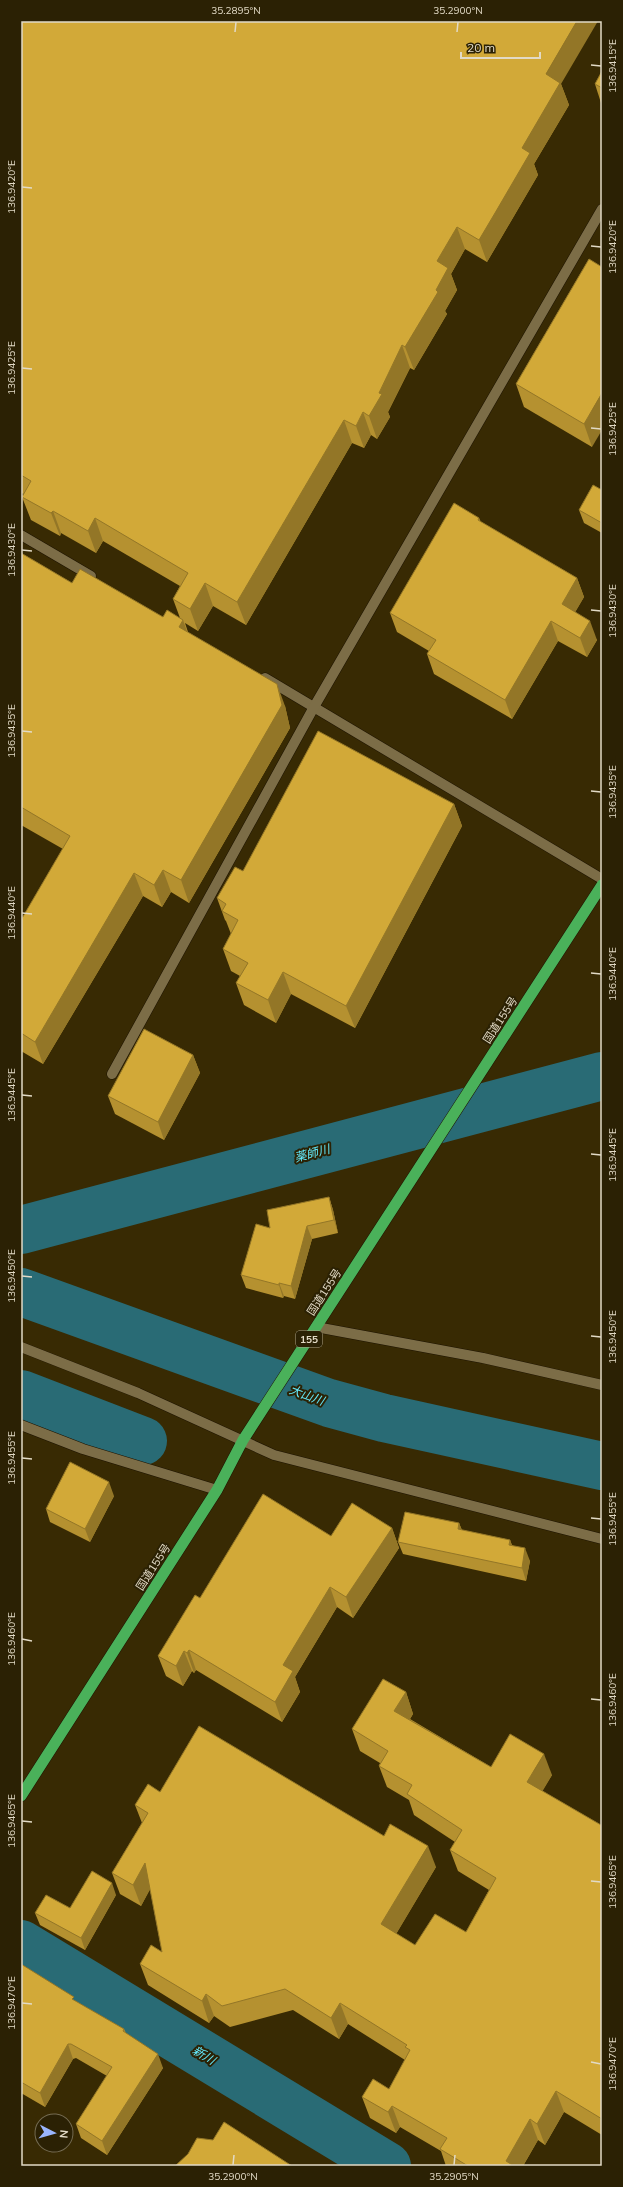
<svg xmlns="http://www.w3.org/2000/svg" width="623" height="2187" font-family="Mulish,'Noto Sans JP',sans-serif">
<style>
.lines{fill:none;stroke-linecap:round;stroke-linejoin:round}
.river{stroke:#296b75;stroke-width:48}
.service-casing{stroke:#1d1300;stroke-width:11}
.minor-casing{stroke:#1d1300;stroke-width:11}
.trunk-casing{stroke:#1d1300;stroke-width:12}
.service{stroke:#7c6d47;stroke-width:10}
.minor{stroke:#7c6d47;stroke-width:10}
.trunk{stroke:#4ab15a;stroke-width:11}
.wall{fill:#b59130}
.shaded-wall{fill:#937627}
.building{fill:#d2a938;stroke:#937627}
.ticks{fill:none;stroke:#e2dac6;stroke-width:1.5}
.labels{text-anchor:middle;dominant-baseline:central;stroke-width:4;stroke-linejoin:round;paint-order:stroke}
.shield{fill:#2b2104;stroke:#aba28c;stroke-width:1}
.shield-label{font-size:10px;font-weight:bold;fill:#e2dac6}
.street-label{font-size:11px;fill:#e2dac6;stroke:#2b2104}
.water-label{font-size:12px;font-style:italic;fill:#63e9fc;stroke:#2b2104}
.neatline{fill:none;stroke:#e2dac6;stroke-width:1.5}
.ticks-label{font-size:10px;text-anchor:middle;fill:#e2dac6}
</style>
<rect width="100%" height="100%" fill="#382a03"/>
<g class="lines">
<g class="river">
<path d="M21,1230L602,1076"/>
<path d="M21,1292L329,1403L384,1418L602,1466"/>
<path d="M21,1394L143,1441"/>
<path d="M21,1944L387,2166"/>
</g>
<defs>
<g id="service">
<path d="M21,535L91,576"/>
<path d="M265,678L602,879"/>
<path d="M112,1074L314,707L602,209"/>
</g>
<g id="minor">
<path d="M316,1327L483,1358L602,1385"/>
<path d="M21,1347L138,1393L274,1455L602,1539"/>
<path d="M21,1425L83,1449L217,1490"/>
</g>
<path id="trunk" d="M21,1796L217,1490L243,1440L602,885"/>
</defs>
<use href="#service" class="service-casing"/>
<use href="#minor" class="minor-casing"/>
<use href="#trunk" class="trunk-casing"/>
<use href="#service" class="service"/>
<use href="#minor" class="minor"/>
<use href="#trunk" class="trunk"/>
</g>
<g class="wall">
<path d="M21,21L561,84L569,105L534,164L538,175L487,262L465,249L451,274L457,290L445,311L447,314L414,370L410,368L388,412L390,417L377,439L371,435L364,448L352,443L246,625L213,606L198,631L185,623L188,632L285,706L290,728L189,903L171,892L162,907L143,896L43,1064L21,1051V920L63,849L21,825V553L72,583L163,617L180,618L173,599L180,586L103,541L96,553L61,533L60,536L31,520L22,497L24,494L21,493Z"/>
<path d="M602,71V103H601L595,84Z"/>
<path d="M589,259L592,447L524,407L516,384Z"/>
<path d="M602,490V533L584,523L579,510Z"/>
<path d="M479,518L481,522L577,578L584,597L575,612L597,640L587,657L558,641L512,719L434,674L427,654L429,651L397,632L390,613Z"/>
<path d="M454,804L462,826L355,1028L291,994L276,1023L244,1005L236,983L240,976L231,971L223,949L231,934L226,921L225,920L217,898L243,871Z"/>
<path d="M193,1055L200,1073L164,1140L115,1114L108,1096Z"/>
<path d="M329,1197L333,1210L338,1233L312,1239L295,1299L284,1296L283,1298L246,1288L241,1275L270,1228Z"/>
<path d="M114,1496L90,1542L50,1522L46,1509Z"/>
<path d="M459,1523L462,1530L510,1540L512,1545L530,1561L526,1581L403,1554L398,1542Z"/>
<path d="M392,1528L399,1548L353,1618L337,1607L295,1677L300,1692L282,1722L196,1670L194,1673L192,1671L183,1686L166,1676L158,1656L200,1598L331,1536Z"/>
<path d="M406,1692L413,1714L410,1719L491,1767L552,1775L542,1791L601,1825L602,1823V2135L564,2112L545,2145L538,2140L523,2166H446L441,2151L400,2127L396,2133L370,2118L362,2097L389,2089L405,2060L348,2024L339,2039L293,2010L230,2027L214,2016L209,2023L148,1985L140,1964L162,1952L150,1889L141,1906L120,1894L112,1873L142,1823L135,1805L160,1792L436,1867L396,1934L415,1945L466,1932L489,1890L458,1871L450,1850L455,1842L414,1815L409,1800L387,1787L379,1766L380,1763L360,1751L352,1729Z"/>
<path d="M116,1895L85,1950L40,1925L35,1913L70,1908Z"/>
<path d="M21,1964L75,2001L124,2029L126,2033L163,2068L107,2155L81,2138L76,2124L107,2076L76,2058L73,2059L45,2107L21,2093Z"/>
</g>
<g class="shaded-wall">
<path d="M577,21H598L561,84L569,105L534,164L538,175L487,262L479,240L546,74Z"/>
<path d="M457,227L465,249L451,274L457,290L445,311L447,314L414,370L405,347L436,290L437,261Z"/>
<path d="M402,345L410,368L388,412L390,417L377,439L369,416L379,393Z"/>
<path d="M602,393V430L592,447L584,424Z"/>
<path d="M363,412L371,435L364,448L356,426Z"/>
<path d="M344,420L352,443L246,625L237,602Z"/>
<path d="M53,511L61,533L60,536L51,513Z"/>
<path d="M95,518L103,541L96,553L88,531Z"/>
<path d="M577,578L584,597L569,623L562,604Z"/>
<path d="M205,583L213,606L198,631L190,609Z"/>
<path d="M183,620L191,643L179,627Z"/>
<path d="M551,621L558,641L512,719L505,700Z"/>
<path d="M590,621L597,640L587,657L580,638Z"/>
<path d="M277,684L285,706L290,728L189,903L181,880Z"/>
<path d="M454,804L462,826L355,1028L346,1006Z"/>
<path d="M163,870L171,892L162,907L154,885Z"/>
<path d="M134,873L143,896L43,1064L35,1042Z"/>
<path d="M283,972L291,994L276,1023L268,1000Z"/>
<path d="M193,1055L200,1073L164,1140L158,1122Z"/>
<path d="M329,1197L333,1210L338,1233L334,1220Z"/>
<path d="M307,1226L312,1239L295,1299L291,1286Z"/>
<path d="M279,1283L284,1296L283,1298L279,1285Z"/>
<path d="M109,1482L114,1496L90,1542L85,1529Z"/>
<path d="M459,1523L464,1536L458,1529Z"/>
<path d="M392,1528L399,1548L353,1618L346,1597Z"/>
<path d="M510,1540L514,1552L509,1545Z"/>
<path d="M525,1548L530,1561L526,1581L522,1568Z"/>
<path d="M330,1587L337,1607L295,1677L300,1692L282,1722L275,1702L283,1665Z"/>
<path d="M189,1650L196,1670L194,1673L187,1653Z"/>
<path d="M184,1651L192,1671L183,1686L176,1666Z"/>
<path d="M406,1692L413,1714L402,1732L394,1711Z"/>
<path d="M544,1754L552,1775L535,1804L527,1782Z"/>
<path d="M428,1846L436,1867L389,1946L381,1924Z"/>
<path d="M145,1863L153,1884L141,1906L133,1885Z"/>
<path d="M112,1883L116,1895L85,1950L81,1938Z"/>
<path d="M206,1994L214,2016L209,2023L202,2001Z"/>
<path d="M340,2003L348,2024L339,2039L331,2018Z"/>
<path d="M68,2044L73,2059L45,2107L40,2093Z"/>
<path d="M158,2054L163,2068L107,2155L102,2141Z"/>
<path d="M556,2091L564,2112L545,2145L537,2124Z"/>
<path d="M392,2106L400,2127L396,2133L388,2112Z"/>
<path d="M530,2119L538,2140L523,2166H508L506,2161Z"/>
</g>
<g class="building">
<path d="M21,21H577L546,74L560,83L522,148L530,153L495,213L479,240L457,227L437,261L448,268L436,290L438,292L405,347L402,345L379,393L382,394L369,416L363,412L356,426L344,420L237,602L205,583L190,609L173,599L188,573L95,518L88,531L53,511L51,513L22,497L31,481L21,475Z"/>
<path d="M602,71V88L595,84Z"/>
<path d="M589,259L602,267V393L584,424L516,384Z"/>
<path d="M593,485L602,490V523L579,510Z"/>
<path d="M454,503L479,518L478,520L577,578L562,604L590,621L580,638L551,621L505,700L427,654L436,640L390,613Z"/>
<path d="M21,553L72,583L80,569L163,617L167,610L183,620L179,627L277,684L282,705L181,880L163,870L154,885L134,873L35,1042L21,1033V920L70,836L21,807Z"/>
<path d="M318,731L454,804L346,1006L283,972L268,1000L236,983L248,963L223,949L238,920L222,911L226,904L217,898L235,867L243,871Z"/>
<path d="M144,1029L193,1055L158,1122L108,1096Z"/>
<path d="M329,1197L334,1220L307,1226L291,1286L279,1283V1285L241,1275L256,1224L270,1228L267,1210Z"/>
<path d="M70,1462L109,1482L85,1529L46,1509Z"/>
<path d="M263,1494L331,1536L352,1503L392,1528L346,1597L330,1587L283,1665L293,1671L275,1702L189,1650L187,1653L184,1651L176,1666L158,1656L195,1595L200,1598Z"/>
<path d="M405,1512L459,1523L458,1529L510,1540L509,1545L525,1548L522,1568L398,1542Z"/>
<path d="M383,1679L406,1692L394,1711L491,1767L510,1734L544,1754L527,1782L601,1825L602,1823V2119L556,2091L537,2124L530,2119L506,2161L514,2166H468L440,2149L447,2138L392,2106L388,2112L362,2097L373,2079L389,2089L410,2050L405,2047L407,2045L340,2003L331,2018L285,1989L222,2006L206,1994L202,2001L140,1964L151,1945L162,1952L145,1863L133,1885L112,1873L148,1813L135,1805L148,1784L160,1792L199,1726L384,1836L390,1824L428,1846L381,1924L415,1945L435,1914L466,1932L496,1878L450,1850L462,1830L407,1794L412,1785L379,1766L388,1751L352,1729Z"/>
<path d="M92,1871L112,1883L81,1938L35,1913L46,1895L70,1908Z"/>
<path d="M21,1964L74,1997L72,1999L124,2029L123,2031L158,2054L102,2141L76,2124L112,2067L71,2044H68L40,2093L21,2082Z"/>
<path d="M224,2122L292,2166H175L188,2154L197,2138L213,2140Z"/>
</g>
<path class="ticks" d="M235,32L236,22M457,32L458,22M591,65L601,66M22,187L32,188M591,246L601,247M22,368L32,369M591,428L601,429M22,550L32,551M591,610L601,611M22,731L32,732M591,791L601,792M22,913L32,914M591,973L601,974M22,1095L32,1096M591,1154L601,1155M22,1276L32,1277M591,1336L601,1337M22,1458L32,1459M591,1518L601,1519M22,1639L32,1641M591,1699L601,1700M22,1821L32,1822M591,1881L601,1882M22,2003L32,2004M591,2062L601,2064M233,2165L234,2155M454,2165L455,2155"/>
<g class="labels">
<rect class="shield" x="296" y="1331" width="26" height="16" rx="3"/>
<g class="shield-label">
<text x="309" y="1339">155</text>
</g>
<g class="street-label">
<text transform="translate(500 1020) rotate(-57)">国道155号</text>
<text transform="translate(324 1292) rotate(-57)">国道155号</text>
<text transform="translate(153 1567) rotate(-57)">国道155号</text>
</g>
<g class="water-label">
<text transform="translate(312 1153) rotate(-15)">薬師川</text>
<text transform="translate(307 1395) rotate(20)">大山川</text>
<text transform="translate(204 2055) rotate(31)">新川</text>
</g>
</g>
<rect width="623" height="2187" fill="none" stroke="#2b2104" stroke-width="44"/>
<g transform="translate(54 2133) rotate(96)"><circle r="19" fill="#2b2104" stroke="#746b52"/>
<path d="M0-3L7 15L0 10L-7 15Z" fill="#9ab5fd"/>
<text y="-6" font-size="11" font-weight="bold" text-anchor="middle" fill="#e2dac6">N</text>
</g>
<path d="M461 52v6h79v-6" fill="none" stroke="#e2dac6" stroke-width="2"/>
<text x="467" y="52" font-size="12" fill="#e2dac6" stroke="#2b2104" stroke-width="3" paint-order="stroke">20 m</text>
<rect x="22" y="22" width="579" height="2143" class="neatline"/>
<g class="ticks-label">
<text x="236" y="14">35.2895°N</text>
<text x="458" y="14">35.2900°N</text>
<text transform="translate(612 66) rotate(-90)" y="4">136.9415°E</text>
<text transform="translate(11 187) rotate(-90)" y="4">136.9420°E</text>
<text transform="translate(612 247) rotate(-90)" y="4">136.9420°E</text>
<text transform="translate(11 368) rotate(-90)" y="4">136.9425°E</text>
<text transform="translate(612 429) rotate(-90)" y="4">136.9425°E</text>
<text transform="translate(11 550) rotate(-90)" y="4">136.9430°E</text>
<text transform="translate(612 611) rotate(-90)" y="4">136.9430°E</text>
<text transform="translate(11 731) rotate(-90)" y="4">136.9435°E</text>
<text transform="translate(612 792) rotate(-90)" y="4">136.9435°E</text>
<text transform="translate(11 913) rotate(-90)" y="4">136.9440°E</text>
<text transform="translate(612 974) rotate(-90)" y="4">136.9440°E</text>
<text transform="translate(11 1095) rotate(-90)" y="4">136.9445°E</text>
<text transform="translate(612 1155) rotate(-90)" y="4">136.9445°E</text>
<text transform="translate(11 1276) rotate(-90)" y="4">136.9450°E</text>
<text transform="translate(612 1337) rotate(-90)" y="4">136.9450°E</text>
<text transform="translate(11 1458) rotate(-90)" y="4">136.9455°E</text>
<text transform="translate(612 1519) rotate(-90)" y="4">136.9455°E</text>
<text transform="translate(11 1639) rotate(-90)" y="4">136.9460°E</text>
<text transform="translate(612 1700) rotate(-90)" y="4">136.9460°E</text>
<text transform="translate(11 1821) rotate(-90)" y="4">136.9465°E</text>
<text transform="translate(612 1882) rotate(-90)" y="4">136.9465°E</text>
<text transform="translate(11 2003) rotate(-90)" y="4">136.9470°E</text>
<text transform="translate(612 2064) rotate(-90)" y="4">136.9470°E</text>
<text x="233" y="2180">35.2900°N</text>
<text x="454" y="2180">35.2905°N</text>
</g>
</svg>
